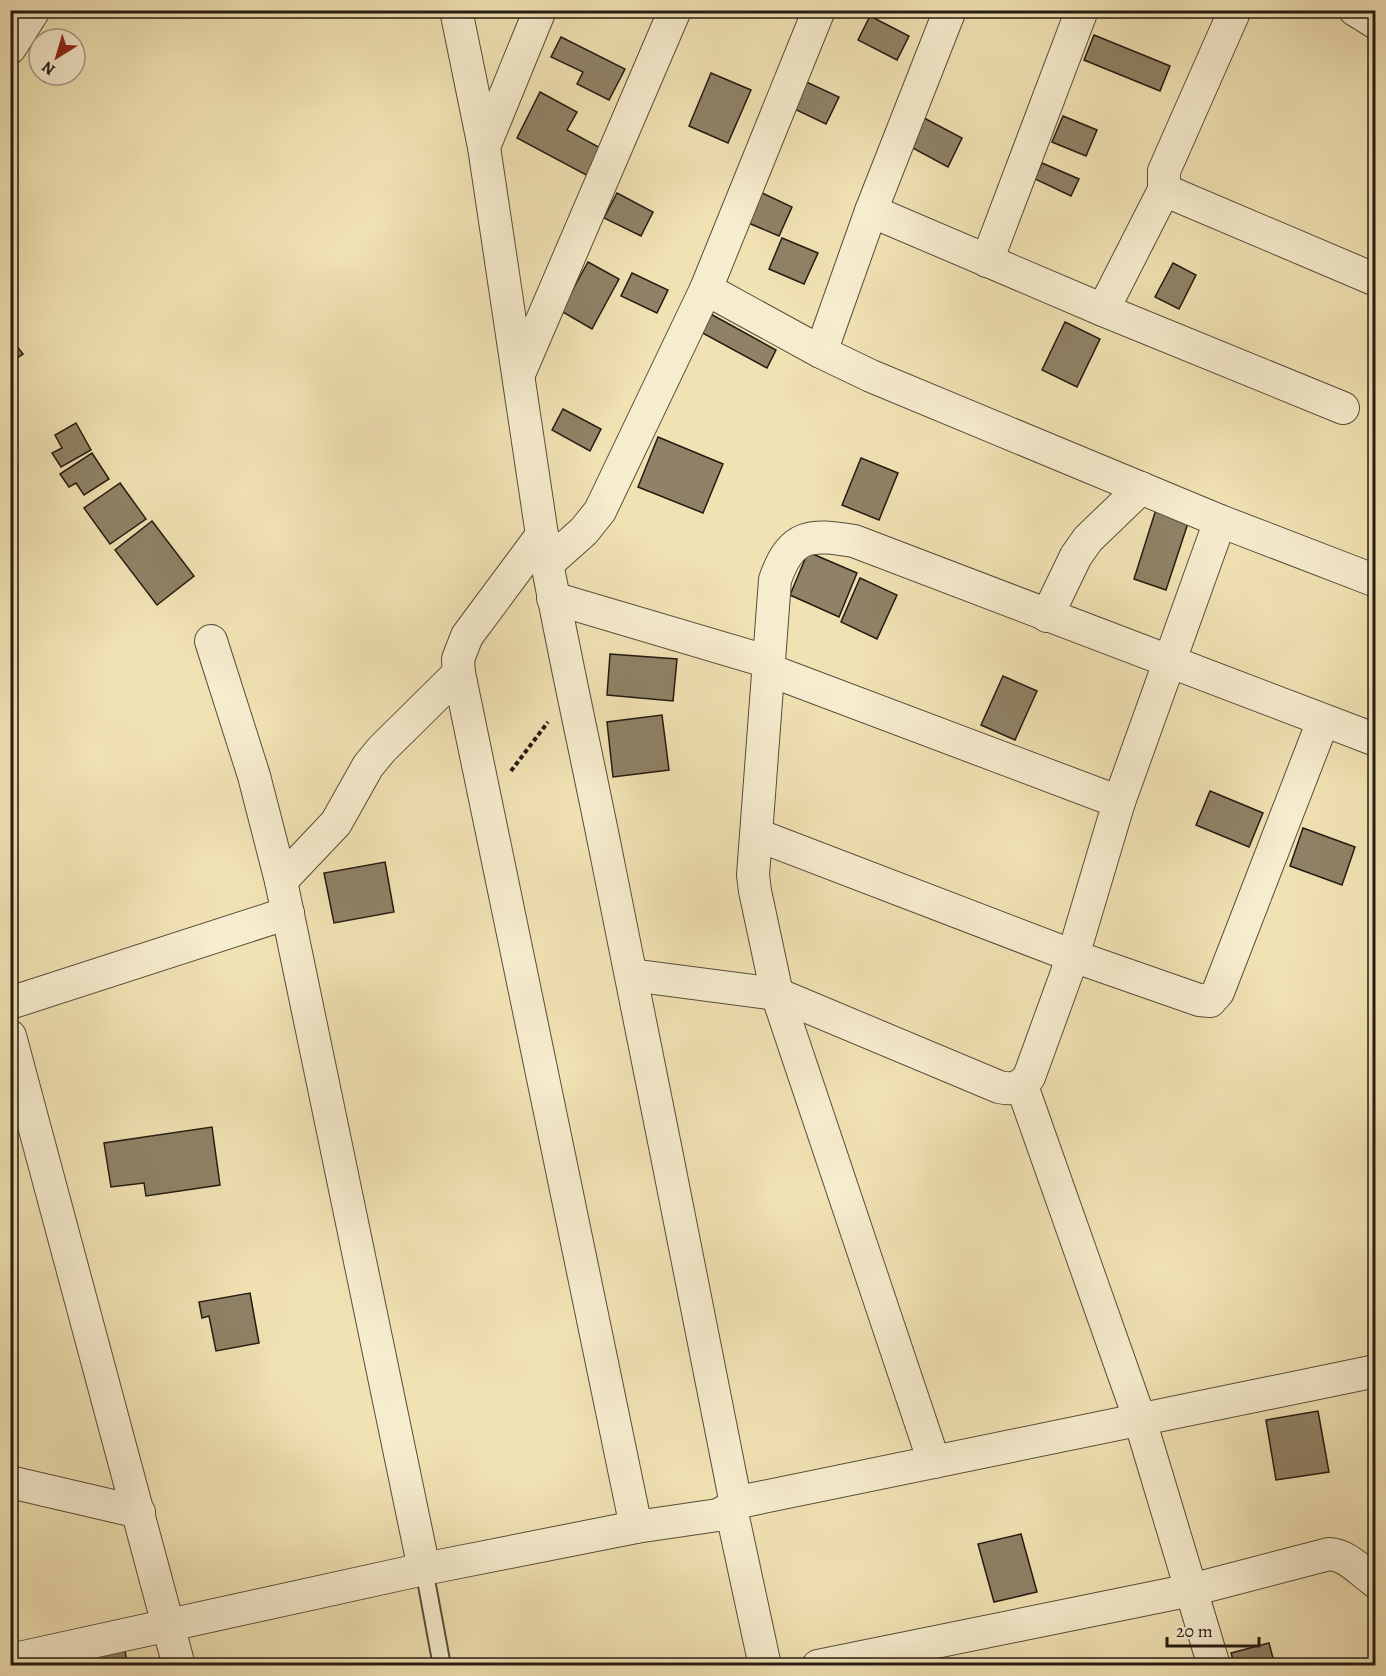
<svg xmlns="http://www.w3.org/2000/svg" width="1386" height="1676" font-family="Alegreya,serif">
<style>
.building{fill:#8f8266;stroke:#241b12;stroke-width:1.5}
.lines{fill:none;stroke-linecap:round;stroke-linejoin:round}
.lane-casing{stroke:#574d3a;stroke-width:20}
.street-casing{stroke:#574d3a;stroke-width:34}
.path{stroke:#241b12;stroke-width:4;stroke-dasharray:4.5 3;stroke-linecap:butt}
.lane{stroke:#f6ecce;stroke-width:16}
.street{stroke:#f6ecce;stroke-width:32}
</style>
<rect width="100%" height="100%" fill="#f1e2b3"/>
<filter id="stains"><feTurbulence type="fractalNoise" baseFrequency=".00333" numOctaves="4"/><feColorMatrix values="0 0 0 0 .2 0 0 0 0 .09 0 0 0 0 .02 0 0 0 .5 -.17"/></filter>
<radialGradient id="worn" r=".72"><stop offset=".6" stop-color="#630" stop-opacity="0"/><stop offset="1" stop-color="#630" stop-opacity=".3"/></radialGradient>
<g class="building">
<path d="M870,16L909,36L897,60L858,40Z"/>
<path d="M1094,35L1170,66L1160,91L1084,60Z"/>
<path d="M561,37L625,69L609,100L577,84L583,72L551,57Z"/>
<path d="M711,73L751,90L728,143L689,126Z"/>
<path d="M800,79L839,97L826,124L788,106Z"/>
<path d="M540,92L577,112L567,130L604,150L590,177L517,138Z"/>
<path d="M1063,116L1097,130L1086,156L1052,142Z"/>
<path d="M924,118L962,138L948,167L909,146Z"/>
<path d="M1042,163L1079,179L1071,196L1035,179Z"/>
<path d="M758,191L792,207L779,236L744,221Z"/>
<path d="M617,193L653,212L641,236L604,218Z"/>
<path d="M782,238L818,253L804,284L769,269Z"/>
<path d="M588,262L619,279L592,329L561,311Z"/>
<path d="M1173,263L1196,275L1179,309L1155,297Z"/>
<path d="M632,273L668,290L657,313L621,296Z"/>
<path d="M707,312L776,350L767,368L697,330Z"/>
<path d="M1065,322L1100,339L1077,387L1042,370Z"/>
<path d="M12,340L23,354L10,363V341Z"/>
<path d="M563,409L601,429L590,451L552,430Z"/>
<path d="M76,423L91,450L61,467L52,453L62,448L55,435Z"/>
<path d="M658,437L723,464L703,513L638,487Z"/>
<path d="M92,453L109,479L84,495L76,483L69,487L60,474Z"/>
<path d="M861,458L898,473L879,520L842,505Z"/>
<path d="M120,483L146,519L110,544L84,508Z"/>
<path d="M1158,503L1191,514L1166,590L1134,579Z"/>
<path d="M152,521L194,576L157,605L115,550Z"/>
<path d="M808,552L857,573L839,617L790,595Z"/>
<path d="M860,578L897,595L877,639L841,622Z"/>
<path d="M610,654L677,659L673,701L607,695Z"/>
<path d="M1003,676L1037,691L1015,740L981,725Z"/>
<path d="M662,715L669,770L613,777L607,722Z"/>
<path d="M1210,791L1263,813L1249,847L1196,825Z"/>
<path d="M1303,828L1355,847L1342,885L1290,866Z"/>
<path d="M385,862L394,912L334,923L324,873Z"/>
<path d="M212,1127L220,1185L146,1196L144,1183L111,1187L104,1143Z"/>
<path d="M250,1293L259,1343L216,1351L209,1316L202,1318L199,1302Z"/>
<path d="M1318,1411L1329,1472L1276,1480L1266,1420Z"/>
<path d="M1021,1534L1037,1592L994,1602L978,1544Z"/>
<path d="M123,1642L128,1666H62L60,1654Z"/>
<path d="M1269,1643L1275,1666H1235L1231,1653Z"/>
</g>
<g class="lines">
<defs>
<path id="lane" d="M424,1569L442,1666"/>
<g id="street">
<path d="M1355,10L1376,23"/>
<path d="M10,48L34,10"/>
<path d="M484,147L540,10"/>
<path d="M1164,190L1376,280"/>
<path d="M871,211L1103,310L1343,408"/>
<path d="M987,261L1082,10"/>
<path d="M706,289L821,352L871,376L1220,521L1376,581"/>
<path d="M1103,310L1164,190V171L1235,10"/>
<path d="M821,352L871,211L950,10"/>
<path d="M519,374L675,10"/>
<path d="M542,535L467,636L458,659L459,673L636,1527"/>
<path d="M547,564L584,531L600,511L706,289L819,10"/>
<path d="M553,598L769,662"/>
<path d="M1047,616L1076,556L1088,539L1141,488"/>
<path d="M211,641L254,776L281,881L424,1569"/>
<path d="M769,670L1119,802"/>
<path d="M757,835L1073,956L1199,1000L1210,1001L1218,992L1323,721"/>
<path d="M281,881L336,823L368,766L382,749L459,673"/>
<path d="M631,975L777,994L999,1087C1013,1090 1020,1088 1029,1077L1073,956L1119,802L1220,521"/>
<path d="M10,1003L288,913"/>
<path d="M10,1036L179,1666"/>
<path d="M1022,1086L1140,1420L1214,1666"/>
<path d="M934,1462L777,994L755,891L753,875L775,580C791,533 811,534 854,541L1376,740"/>
<path d="M10,1482L139,1512"/>
<path d="M734,1503L1376,1371"/>
<path d="M731,1508L765,1666"/>
<path d="M10,1660L424,1569L636,1527L718,1515L731,1508L734,1503V1494C693,1287 652,1079 610,872C588,760 562,648 542,535L484,147L456,10"/>
<path d="M818,1666L1191,1590L1329,1554C1348,1555 1361,1572 1376,1582"/>
</g>
</defs>
<use href="#lane" class="lane-casing"/>
<use href="#street" class="street-casing"/>
<path class="path" d="M511,771L548,722"/>
<use href="#lane" class="lane"/>
<use href="#street" class="street"/>
</g>
<rect width="1386" height="1676" fill="none" stroke="#f1e2b3" stroke-width="36"/>
<rect x="12" y="12" width="1362" height="1652" fill="none" stroke="#241b12" stroke-width="3"/>
<rect x="18" y="18" width="1350" height="1640" fill="none" stroke="#241b12" stroke-width="1.5"/>
<g transform="translate(57 57) rotate(217)"><circle r="28" fill="#f6ecce" stroke="#a29883" stroke-width="1.5"/>
<path d="M0-4.5L10 22L0 15L-10 22Z" fill="#8f2418"/>
<text y="-9" font-size="16" font-weight="bold" text-anchor="middle" fill="#241b12">N</text>
</g>
<path d="M1167 1637v9h92v-9" fill="none" stroke="#241b12" stroke-width="3"/>
<text x="1176" y="1637" font-size="18" fill="#241b12" stroke="#f6ecce" stroke-width="4.5" paint-order="stroke">20 m</text>
<rect width="100%" height="100%" filter="url(#stains)"/>
<rect width="100%" height="100%" fill="url(#worn)"/>
</svg>
